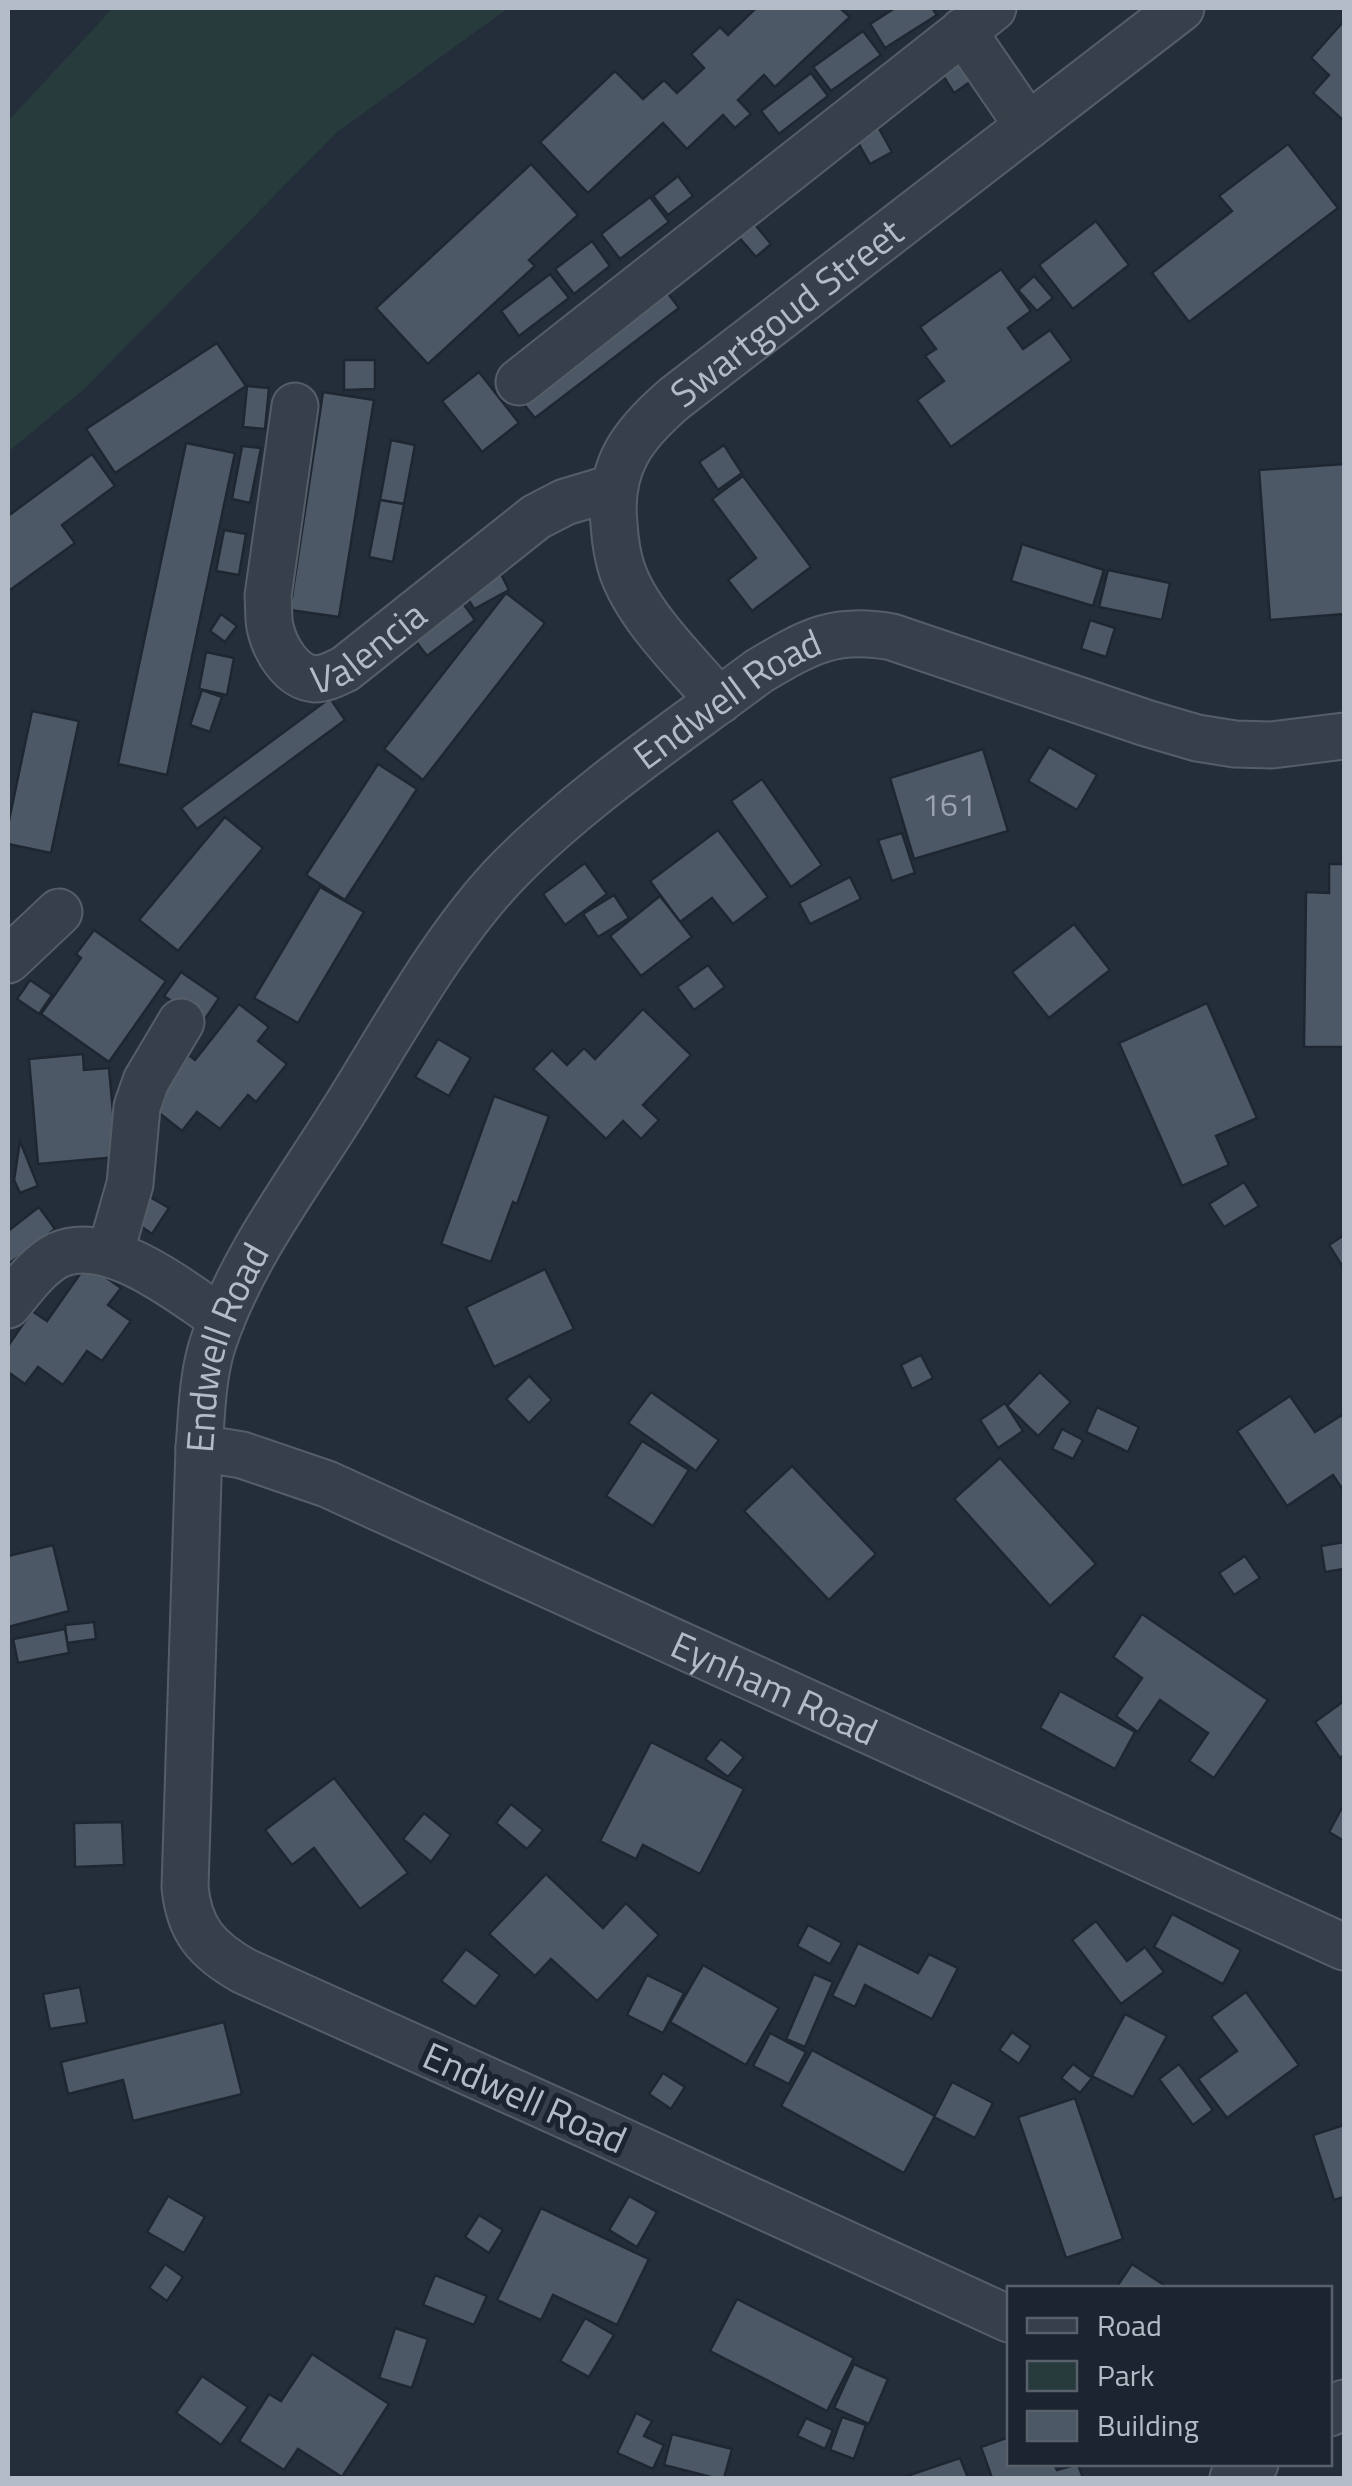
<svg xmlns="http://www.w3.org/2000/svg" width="1352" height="2486" font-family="'Titillium Web',sans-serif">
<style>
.green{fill:#273b3c}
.building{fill:#4c5865;stroke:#1e2731;stroke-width:2.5}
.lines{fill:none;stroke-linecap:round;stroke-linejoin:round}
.minor-casing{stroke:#555e68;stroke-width:49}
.minor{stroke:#37404a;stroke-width:45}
.labels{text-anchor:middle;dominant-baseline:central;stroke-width:10;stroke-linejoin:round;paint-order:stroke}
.number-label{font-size:32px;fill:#99a2ae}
.street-label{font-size:38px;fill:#b3bbc6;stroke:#1c252f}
</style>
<rect width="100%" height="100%" fill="#242e3a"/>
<path class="green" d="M113,8H508L336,133L84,389L8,452V121Z"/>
<g class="building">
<path d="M756,8H840L850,17L775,87L764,75L738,100L751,114L735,128L723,115L687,149L663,123L588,193L540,142L615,71L643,99L664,80L677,93L704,68L691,54L720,27L728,35Z"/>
<path d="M895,8H932L937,15L885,48L870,24Z"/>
<path d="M1344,21V121L1313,93L1329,75L1311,58Z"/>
<path d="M863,31L881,55L831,91L813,67Z"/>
<path d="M959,59L973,80L954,93L940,71Z"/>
<path d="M811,73L828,96L779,134L761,111Z"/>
<path d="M877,125L892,152L870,164L855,137Z"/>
<path d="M1288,144L1338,208L1189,322L1152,273L1232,211L1219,196Z"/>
<path d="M531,164L578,215L529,260L535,266L428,364L376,308Z"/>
<path d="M678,176L693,196L668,215L653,196Z"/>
<path d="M650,197L669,222L620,259L601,234Z"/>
<path d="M1096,221L1129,265L1073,309L1039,265Z"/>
<path d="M753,222L771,244L756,257L737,235Z"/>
<path d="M592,241L610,266L574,294L555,269Z"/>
<path d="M1001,269L1031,311L1008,328L1023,349L1050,330L1072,360L951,447L917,400L944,381L925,356L936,349L920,327Z"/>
<path d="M550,274L569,298L519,336L501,311Z"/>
<path d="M1034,276L1053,298L1037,311L1018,290Z"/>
<path d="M661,284L679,308L535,418L516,395Z"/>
<path d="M217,343L246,386L115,473L86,429Z"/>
<path d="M344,360H375V389L344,390Z"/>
<path d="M479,372L519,423L482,452L442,401Z"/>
<path d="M247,386L269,388L265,429L243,427Z"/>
<path d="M323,392L374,400L339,617L290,610Z"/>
<path d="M391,440L415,445L404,504L380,500Z"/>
<path d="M186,443L235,453L167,775L118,764Z"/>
<path d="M724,445L742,473L718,490L699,462Z"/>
<path d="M242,446L261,448L250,503L232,499Z"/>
<path d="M92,454L115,486L62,525L75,543L10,590L8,587V516Z"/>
<path d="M1344,464V614L1270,620L1259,470Z"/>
<path d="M743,476L811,567L752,611L728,580L756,558L712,499Z"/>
<path d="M380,500L404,504L393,562L369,557Z"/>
<path d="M224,530L246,534L239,575L216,571Z"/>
<path d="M1022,544L1104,570L1093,606L1011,581Z"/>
<path d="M498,568L509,590L474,609L461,587Z"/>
<path d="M1108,570L1170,583L1162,620L1099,607Z"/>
<path d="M506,593L545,623L423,780L384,749Z"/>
<path d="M460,599L475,620L427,656L411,635Z"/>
<path d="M221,614L237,626L225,642L210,631Z"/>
<path d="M1090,620L1115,628L1106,657L1081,649Z"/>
<path d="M206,652L234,658L227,695L199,689Z"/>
<path d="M202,690L222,697L210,732L190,725Z"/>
<path d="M330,698L345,720L197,829L181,808Z"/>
<path d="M32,711L79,721L51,853L8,844V825Z"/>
<path d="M1049,747L1097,775L1077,810L1028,781Z"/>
<path d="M983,749L1008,831L914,859L890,778Z"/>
<path d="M378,764L417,789L345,900L306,875Z"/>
<path d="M762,779L822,865L791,887L731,801Z"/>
<path d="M225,817L263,848L178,951L139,920Z"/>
<path d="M718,830L768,897L733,924L712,898L680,922L650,881Z"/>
<path d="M902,833L915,873L892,881L878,840Z"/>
<path d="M585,863L607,894L565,925L543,894Z"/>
<path d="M1329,864H1344V1047H1304L1306,892L1329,893Z"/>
<path d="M850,877L861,899L810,924L799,903Z"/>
<path d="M320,887L364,912L298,1023L254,998Z"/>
<path d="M614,895L629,918L598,937L583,914Z"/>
<path d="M660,896L692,937L641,976L610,936Z"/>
<path d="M1074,924L1110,970L1049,1018L1012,972Z"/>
<path d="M94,930L166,981L109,1062L41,1014L81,958L76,954Z"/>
<path d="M708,965L725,987L694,1010L677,987Z"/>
<path d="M181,972L219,998L203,1022L164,996Z"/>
<path d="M30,980L52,995L39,1014L17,999Z"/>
<path d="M1207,1003L1257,1118L1216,1136L1229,1165L1182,1186L1119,1043Z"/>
<path d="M239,1004L269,1027L258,1041L287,1064L256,1102L248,1095L220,1129L197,1112L182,1131L149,1105L189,1055L195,1060Z"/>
<path d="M643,1009L691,1055L643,1105L659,1120L641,1139L623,1121L606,1139L533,1069L552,1050L567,1065L584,1048L595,1059Z"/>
<path d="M438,1039L471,1058L449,1096L415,1077Z"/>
<path d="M83,1054L84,1070L109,1068L117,1157L38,1164L29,1059Z"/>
<path d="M494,1096L549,1116L517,1204L513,1202L491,1262L441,1244Z"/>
<path d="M20,1141L38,1186L20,1193L14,1180Z"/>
<path d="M1244,1182L1259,1206L1224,1227L1209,1204Z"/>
<path d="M150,1197L169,1208L152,1234L135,1222Z"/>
<path d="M39,1207L55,1229L10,1263L8,1259V1231Z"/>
<path d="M1344,1235V1269L1329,1245Z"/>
<path d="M87,1264L121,1288L108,1305L131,1321L102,1361L87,1351L63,1385L38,1367L25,1384L8,1372V1346L32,1311L47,1321Z"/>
<path d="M545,1269L574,1329L494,1367L466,1307Z"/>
<path d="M921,1355L933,1378L912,1389L901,1365Z"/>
<path d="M1040,1372L1071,1402L1038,1436L1007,1406Z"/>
<path d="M529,1376L552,1400L529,1423L506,1399Z"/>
<path d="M651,1392L719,1440L696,1471L628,1423Z"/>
<path d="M1290,1396L1315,1432L1342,1415L1344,1419V1488L1343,1490L1333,1475L1287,1506L1237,1431Z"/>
<path d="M1005,1403L1023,1431L998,1448L980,1420Z"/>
<path d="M1097,1407L1139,1427L1128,1452L1086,1432Z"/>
<path d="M1062,1429L1083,1440L1073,1459L1052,1449Z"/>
<path d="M642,1441L689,1470L653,1526L606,1496Z"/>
<path d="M1000,1458L1096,1564L1050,1606L954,1499Z"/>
<path d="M792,1466L876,1554L829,1600L744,1511Z"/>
<path d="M1344,1542V1569L1325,1572L1321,1546Z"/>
<path d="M53,1545L69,1611L8,1627V1556Z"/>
<path d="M1245,1556L1260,1578L1234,1595L1219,1573Z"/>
<path d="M1142,1614L1268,1700L1214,1778L1189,1761L1208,1733L1160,1700L1138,1732L1116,1716L1142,1678L1113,1657Z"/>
<path d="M94,1622L96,1639L67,1643L65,1625Z"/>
<path d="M65,1629L69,1653L18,1663L13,1639Z"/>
<path d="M1060,1691L1135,1732L1115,1769L1040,1728Z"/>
<path d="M1344,1701V1755L1340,1758L1315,1722Z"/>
<path d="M721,1739L744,1757L728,1777L705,1759Z"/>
<path d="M651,1742L744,1789L700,1874L643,1845L636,1859L600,1841Z"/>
<path d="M334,1778L408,1873L360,1909L314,1848L292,1865L265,1830Z"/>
<path d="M511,1804L543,1830L527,1849L496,1823Z"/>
<path d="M1344,1804V1841L1329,1832Z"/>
<path d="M424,1813L451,1835L431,1862L403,1839Z"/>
<path d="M122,1822L124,1865L75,1867L74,1823Z"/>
<path d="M546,1874L603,1928L626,1903L659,1935L597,2001L551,1959L535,1976L489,1934Z"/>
<path d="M1172,1914L1241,1950L1223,1984L1154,1947Z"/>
<path d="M1096,1921L1127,1961L1145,1947L1164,1972L1121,2004L1072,1940Z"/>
<path d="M808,1925L842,1943L830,1964L797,1946Z"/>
<path d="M858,1943L918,1973L929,1954L958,1968L932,2019L865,1985L855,2007L832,1996Z"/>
<path d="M466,1949L500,1975L475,2007L441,1981Z"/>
<path d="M703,1965L779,2008L746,2065L670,2022Z"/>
<path d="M814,1974L833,1982L805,2047L786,2039Z"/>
<path d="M647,1975L684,1993L663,2033L627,2015Z"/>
<path d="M80,1987L87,2023L50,2029L43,1994Z"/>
<path d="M1246,1992L1299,2065L1227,2118L1198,2079L1237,2051L1211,2017Z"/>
<path d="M1125,2014L1167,2036L1133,2097L1092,2076Z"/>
<path d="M224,2022L242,2094L133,2121L123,2080L68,2094L61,2062Z"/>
<path d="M1012,2032L1031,2046L1019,2064L999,2050Z"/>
<path d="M770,2033L806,2052L789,2084L753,2066Z"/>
<path d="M812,2050L935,2116L904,2173L781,2106Z"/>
<path d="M1073,2064L1092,2078L1080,2093L1061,2078Z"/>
<path d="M1179,2064L1213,2110L1193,2125L1159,2079Z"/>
<path d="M663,2073L685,2087L671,2109L649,2094Z"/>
<path d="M952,2082L993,2103L975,2138L934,2117Z"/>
<path d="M1075,2098L1123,2239L1066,2258L1018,2117Z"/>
<path d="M1344,2125V2197L1334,2200L1313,2135Z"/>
<path d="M168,2196L205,2217L184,2253L147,2232Z"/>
<path d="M629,2196L657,2212L637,2247L609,2230Z"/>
<path d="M541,2208L649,2259L617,2325L553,2295L541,2320L497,2300Z"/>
<path d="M479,2215L503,2230L489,2253L465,2237Z"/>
<path d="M165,2264L183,2277L167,2301L149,2288Z"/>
<path d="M1132,2264L1164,2285L1161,2288H1116Z"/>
<path d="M435,2275L487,2296L474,2325L423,2305Z"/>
<path d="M737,2299L854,2358L827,2411L710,2351Z"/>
<path d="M585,2318L614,2335L589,2377L560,2361Z"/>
<path d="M395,2328L428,2339L412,2388L379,2378Z"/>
<path d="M312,2354L389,2404L342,2477L298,2449L284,2470L239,2441L269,2394L281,2401Z"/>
<path d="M854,2364L888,2379L869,2424L834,2408Z"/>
<path d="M202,2376L248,2407L221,2445L176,2413Z"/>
<path d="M636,2413L652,2421L644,2436L664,2445L653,2469L617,2453Z"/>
<path d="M842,2417L866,2425L854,2459L830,2450Z"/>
<path d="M806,2418L833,2430L825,2449L797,2436Z"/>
<path d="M672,2434L732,2449L724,2478H715L664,2465Z"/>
<path d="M1009,2437V2464H1054L1057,2470L1078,2464L1083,2478H992L981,2447Z"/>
<path d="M960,2458L968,2478H901Z"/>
</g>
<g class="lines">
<defs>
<g id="minor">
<path d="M963,31L1028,126"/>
<path d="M519,382L993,8"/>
<path id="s1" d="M295,406L268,596C269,606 268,617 270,627C275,649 291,677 315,679C326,679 336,673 345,669L536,517L565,502L612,488"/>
<path id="s2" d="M719,701C687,663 638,617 622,570C617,555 615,539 614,524C608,466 633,434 675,398L1181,8"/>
<path d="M8,960L59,912"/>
<path d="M110,1254L130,1184L137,1107L146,1081L181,1022"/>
<path d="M8,1305C22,1288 38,1265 58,1255C109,1232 182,1293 222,1319"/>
<path id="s3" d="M199,1448L242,1455L327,1484L1344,1947"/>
<path id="s4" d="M1009,2319L591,2127L244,1971C207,1950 189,1930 185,1887L199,1448C202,1413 202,1377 213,1343C241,1259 296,1187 343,1112C392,1034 445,935 510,869C584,794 675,734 759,671C808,642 835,626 892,637L1146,723L1197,738L1235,744L1272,745L1344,736"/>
<path d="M1330,2413L1344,2403"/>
<path d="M1233,2478L1255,2464"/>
</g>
</defs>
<use href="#minor" class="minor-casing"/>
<use href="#minor" class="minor"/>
</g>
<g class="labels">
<g class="number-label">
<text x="949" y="804">161</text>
</g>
<g class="street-label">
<text stroke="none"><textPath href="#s2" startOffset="498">Swartgoud Street</textPath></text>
<text stroke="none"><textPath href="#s1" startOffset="358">Valencia</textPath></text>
<text stroke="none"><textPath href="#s4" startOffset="2332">Endwell Road</textPath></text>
<text stroke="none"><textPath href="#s4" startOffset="1492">Endwell Road</textPath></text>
<text stroke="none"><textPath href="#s3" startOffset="625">Eynham Road</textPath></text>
<text transform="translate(525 2097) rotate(24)">Endwell Road</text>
</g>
</g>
<rect width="1352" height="2486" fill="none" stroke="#b3bbc6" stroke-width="20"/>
<rect x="1007" y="2286" width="325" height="180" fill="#1c252f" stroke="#58616b" stroke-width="2.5"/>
<rect x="1027" y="2318" width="50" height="15" fill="#37404a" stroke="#58616b" stroke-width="2.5"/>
<text x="1097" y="2336" font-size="30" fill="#b3bbc6">Road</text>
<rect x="1027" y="2361" width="50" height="30" fill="#273b3c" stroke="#58616b" stroke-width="2.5"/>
<text x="1097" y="2386" font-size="30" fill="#b3bbc6">Park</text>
<rect x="1027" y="2411" width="50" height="30" fill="#4c5865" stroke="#58616b" stroke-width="2.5"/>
<text x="1097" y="2436" font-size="30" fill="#b3bbc6">Building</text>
</svg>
